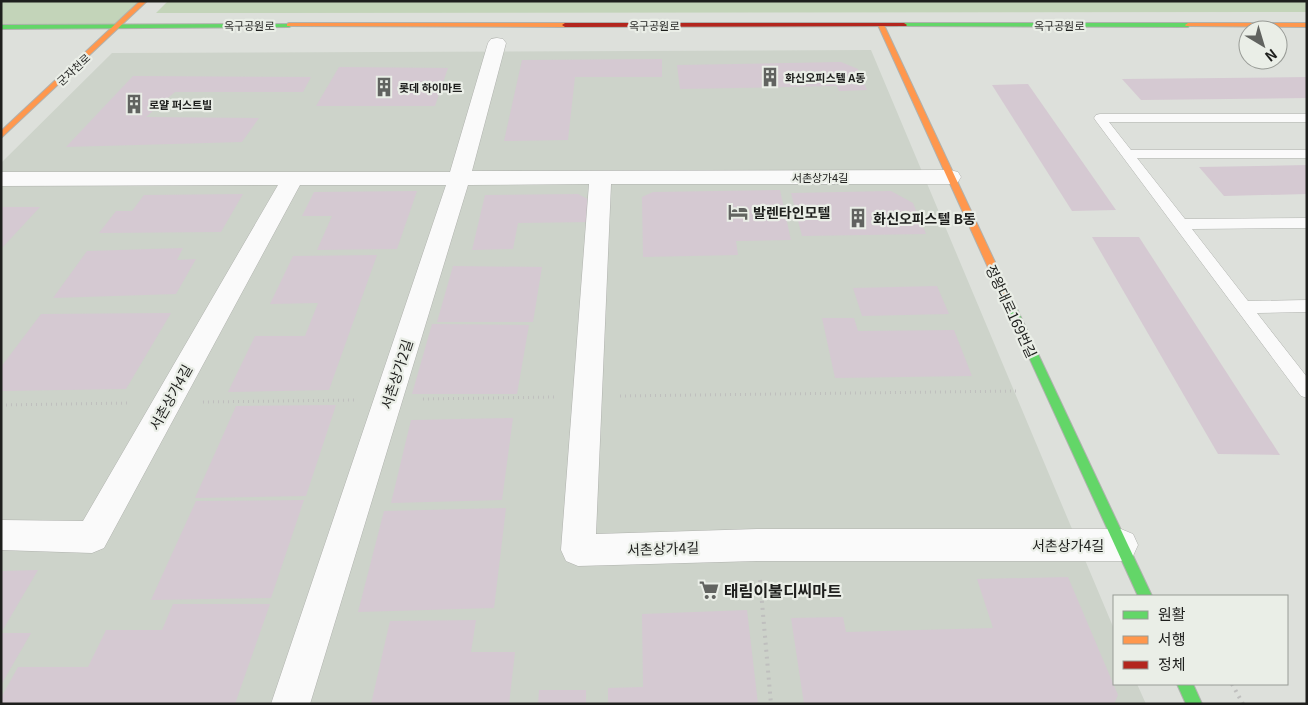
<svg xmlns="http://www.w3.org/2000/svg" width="1308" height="705" font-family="Georgia,'Noto Sans KR',serif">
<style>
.built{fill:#cdd3ca}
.green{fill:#c3d4b9}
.building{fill:#d5c9d2}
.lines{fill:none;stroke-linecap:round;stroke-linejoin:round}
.lane-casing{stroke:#b0b2ae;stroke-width:1}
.street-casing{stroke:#b0b2ae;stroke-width:1}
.fast-casing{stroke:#b0b2ae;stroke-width:2}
.slow-casing{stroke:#b0b2ae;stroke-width:2}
.jam-casing{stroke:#b0b2ae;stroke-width:2}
.path-far1{stroke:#bfbfbe;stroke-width:3;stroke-dasharray:1 4;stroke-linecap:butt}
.path{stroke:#bfbfbe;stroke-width:4;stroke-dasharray:2 5;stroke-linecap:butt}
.lane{fill:#fafafa;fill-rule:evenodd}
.street{fill:#fafafa;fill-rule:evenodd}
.fast{fill:#63d668;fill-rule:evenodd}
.slow{fill:#ff974d;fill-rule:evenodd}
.jam{fill:#b3261e;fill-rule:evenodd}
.labels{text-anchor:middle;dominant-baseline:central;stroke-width:4.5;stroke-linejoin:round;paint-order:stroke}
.far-street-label{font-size:11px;fill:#1e1f1d;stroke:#eaeee7}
.far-poi-label{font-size:11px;font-weight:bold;fill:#1e1f1d;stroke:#eaeee7;text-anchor:start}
.poi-label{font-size:14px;font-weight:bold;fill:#1e1f1d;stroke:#eaeee7;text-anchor:start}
.street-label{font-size:14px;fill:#1e1f1d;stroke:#eaeee7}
.near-poi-label{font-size:16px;font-weight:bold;fill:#1e1f1d;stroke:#eaeee7;text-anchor:start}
</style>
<rect width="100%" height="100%" fill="#dde0db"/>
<path class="built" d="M871,50L1114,629V684H1137L1146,704H1V163L112,53Z"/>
<g class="green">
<path d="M1,1H144L119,25L1,24Z"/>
<path d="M168,1H1307V12L156,13Z"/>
</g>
<g class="building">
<path d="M662,59V77H575L568,140L504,141L522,60Z"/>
<path d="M841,62L858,69L867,90L839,91L837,86L680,89L677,65Z"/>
<path d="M339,67L448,68L435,106H316Z"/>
<path d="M133,76L311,77L303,92H175L146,117L259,118L242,142L66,147Z"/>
<path d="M1307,77V98L1141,100L1122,79Z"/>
<path d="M1028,84L1116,210L1072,211L992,85Z"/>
<path d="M1307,165V194L1224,196L1199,167Z"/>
<path d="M780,190L791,240L736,241L738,255L643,257L642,197L653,192Z"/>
<path d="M417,191L397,249L317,250L332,216H302L314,192Z"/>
<path d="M891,191L913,203L926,234L802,236L791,193Z"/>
<path d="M243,194L221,232L99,233L116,211H132L144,195Z"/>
<path d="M578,194L595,203L594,222L518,223L513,249L472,250L485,195Z"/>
<path d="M1,207H40L1,249Z"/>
<path d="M1092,237H1139L1280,455L1218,454Z"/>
<path d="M183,248L177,260L196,259L176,294L53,298L87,251Z"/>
<path d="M377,255L329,390L228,392L255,336H305L318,303L270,304L293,256Z"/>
<path d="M453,266L542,267L533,322H437Z"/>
<path d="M937,286L949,314L862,316L853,288Z"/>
<path d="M171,313L126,389L1,391V367L41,314Z"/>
<path d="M822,318H854L858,331L954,330L972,376L835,378Z"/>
<path d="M432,324L529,325L517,394H412Z"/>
<path d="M336,405L306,496L195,498L236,406Z"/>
<path d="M513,418L502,500L391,503L411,420Z"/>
<path d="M304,500L271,598L151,600L196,501Z"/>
<path d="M506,508L494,608L358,612L384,511Z"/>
<path d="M38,570L1,633H31L1,685V571Z"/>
<path d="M1068,577L1118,695L1114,704H804L791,618L843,617L846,632L993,628L977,579Z"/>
<path d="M173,604H270L235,704H1V698L18,667H88L106,630H162Z"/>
<path d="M747,610L758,704H608V688L643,687L642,614Z"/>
<path d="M476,620L471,652H515L509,704H371L390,621Z"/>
<path d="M539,690H586V704H538Z"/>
</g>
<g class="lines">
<defs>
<path id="lane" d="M1100,114H1307V122H1109L1131,150H1307V158H1137L1185,219L1307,218V228L1192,229L1248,301L1307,300V312L1257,313L1307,377V398L1301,396L1096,121L1094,118L1096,115Z"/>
<path id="street" d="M497,38L503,39L506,43L472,171L950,170L958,172L961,177L958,182L950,184H611L596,534L757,529H1121L1133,534L1138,545L1133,556L1121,561H757L578,566L566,561L561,550L589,184L468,185L310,704H271L446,185H300L104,548L92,553L1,550V520L83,521L278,185L1,186V172H450L488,43L491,39Z"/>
<g id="fast">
<path d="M904,23H1188L1191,25L1188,27L902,26L901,25Z"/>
<path d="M291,24V26L289,27L1,29V25Z"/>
<path d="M1011,303L1016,307L1152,596H1138L1006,307Z"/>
<path d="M1177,684H1193L1202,704H1186Z"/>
</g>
<g id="slow">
<path d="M140,1H147L1,138V131Z"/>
<path d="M289,23H565L568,25L565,27L287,26V24Z"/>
<path d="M881,23L884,25L1016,307L1015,310H1007L1006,307L878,25Z"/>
<path d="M1188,23H1307V27L1186,26L1185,25Z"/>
</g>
<path id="jam" d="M904,23L907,25L906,26L565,27L562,25L565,23Z"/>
</defs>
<use href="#lane" class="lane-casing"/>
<use href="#street" class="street-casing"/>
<use href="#fast" class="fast-casing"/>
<use href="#slow" class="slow-casing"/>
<use href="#jam" class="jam-casing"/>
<g class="path-far1">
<path d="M620,396L1016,391"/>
<path d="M423,399L554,397"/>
<path d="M203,402L354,400"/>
<path d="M1,405L131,403"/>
</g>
<g class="path">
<path d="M760,580L771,704"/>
<path d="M1232,684L1243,704"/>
</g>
<use href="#lane" class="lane"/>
<use href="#street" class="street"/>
<use href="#fast" class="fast"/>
<use href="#slow" class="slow"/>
<use href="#jam" class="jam"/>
</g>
<defs>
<symbol id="building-bare" viewBox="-9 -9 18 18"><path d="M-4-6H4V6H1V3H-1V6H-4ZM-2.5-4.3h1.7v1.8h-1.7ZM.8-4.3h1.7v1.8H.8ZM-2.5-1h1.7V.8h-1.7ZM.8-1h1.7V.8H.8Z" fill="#616360" stroke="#eaeee7" stroke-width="2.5" paint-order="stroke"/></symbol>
<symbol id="hotel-bare" viewBox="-9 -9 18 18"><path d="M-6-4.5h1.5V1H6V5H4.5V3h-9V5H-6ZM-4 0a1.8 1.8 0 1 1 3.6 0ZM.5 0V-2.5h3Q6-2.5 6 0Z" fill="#616360" stroke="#eaeee7" stroke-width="2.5" paint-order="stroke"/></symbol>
<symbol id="supermarket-bare" viewBox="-9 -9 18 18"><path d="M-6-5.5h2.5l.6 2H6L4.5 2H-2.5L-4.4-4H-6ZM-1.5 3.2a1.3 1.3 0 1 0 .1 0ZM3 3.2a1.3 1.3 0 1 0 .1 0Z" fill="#616360" stroke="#eaeee7" stroke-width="2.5" paint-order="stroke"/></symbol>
</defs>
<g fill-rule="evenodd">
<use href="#building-bare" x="756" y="63" width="28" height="28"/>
<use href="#building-bare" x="370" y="73" width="28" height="28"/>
<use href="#building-bare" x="120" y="90" width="28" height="28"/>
<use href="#hotel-bare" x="724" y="198" width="28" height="28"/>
<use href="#building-bare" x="844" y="204" width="28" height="28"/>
<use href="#supermarket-bare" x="695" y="576" width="28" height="28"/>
</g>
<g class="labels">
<g class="far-street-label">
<text x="249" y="25">옥구공원로</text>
<text x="654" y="25">옥구공원로</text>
<text x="1059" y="25">옥구공원로</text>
<text transform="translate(73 69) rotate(-43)">군자천로</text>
<text x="820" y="177">서촌상가4길</text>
</g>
<g class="far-poi-label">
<text x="785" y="77">화신오피스텔 A동</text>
<text x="399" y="87">롯데 하이마트</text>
<text x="149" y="104">로얄 퍼스트빌</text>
</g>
<g class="poi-label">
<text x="753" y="212">발렌타인모텔</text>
<text x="873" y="218">화신오피스텔 B동</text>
</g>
<g class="street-label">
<text transform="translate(1012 311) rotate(65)">정왕대로169번길</text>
<text transform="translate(396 374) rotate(-72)">서촌상가2길</text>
<text transform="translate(170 397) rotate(-61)">서촌상가4길</text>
<text x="1068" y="545">서촌상가4길</text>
<text transform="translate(663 548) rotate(-2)">서촌상가4길</text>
</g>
<g class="near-poi-label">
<text x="724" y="590">태림이불디씨마트</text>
</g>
</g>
<rect width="1308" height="705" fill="none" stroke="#1e1f1d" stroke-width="5"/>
<rect x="1113" y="595" width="175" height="90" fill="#eaeee7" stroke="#989b96"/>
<rect x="1123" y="611" width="25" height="8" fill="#63d668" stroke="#989b96"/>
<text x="1158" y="620" font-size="15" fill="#1e1f1d">원활</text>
<rect x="1123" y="636" width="25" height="8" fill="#ff974d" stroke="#989b96"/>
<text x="1158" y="645" font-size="15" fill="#1e1f1d">서행</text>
<rect x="1123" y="661" width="25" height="8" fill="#b3261e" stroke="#989b96"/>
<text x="1158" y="670" font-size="15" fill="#1e1f1d">정체</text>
<g transform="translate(1263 45) rotate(142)"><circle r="24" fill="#eaeee7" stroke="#989b96"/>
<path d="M0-4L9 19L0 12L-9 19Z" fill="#616360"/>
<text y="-8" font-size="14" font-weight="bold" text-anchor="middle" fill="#1e1f1d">N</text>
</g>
</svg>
